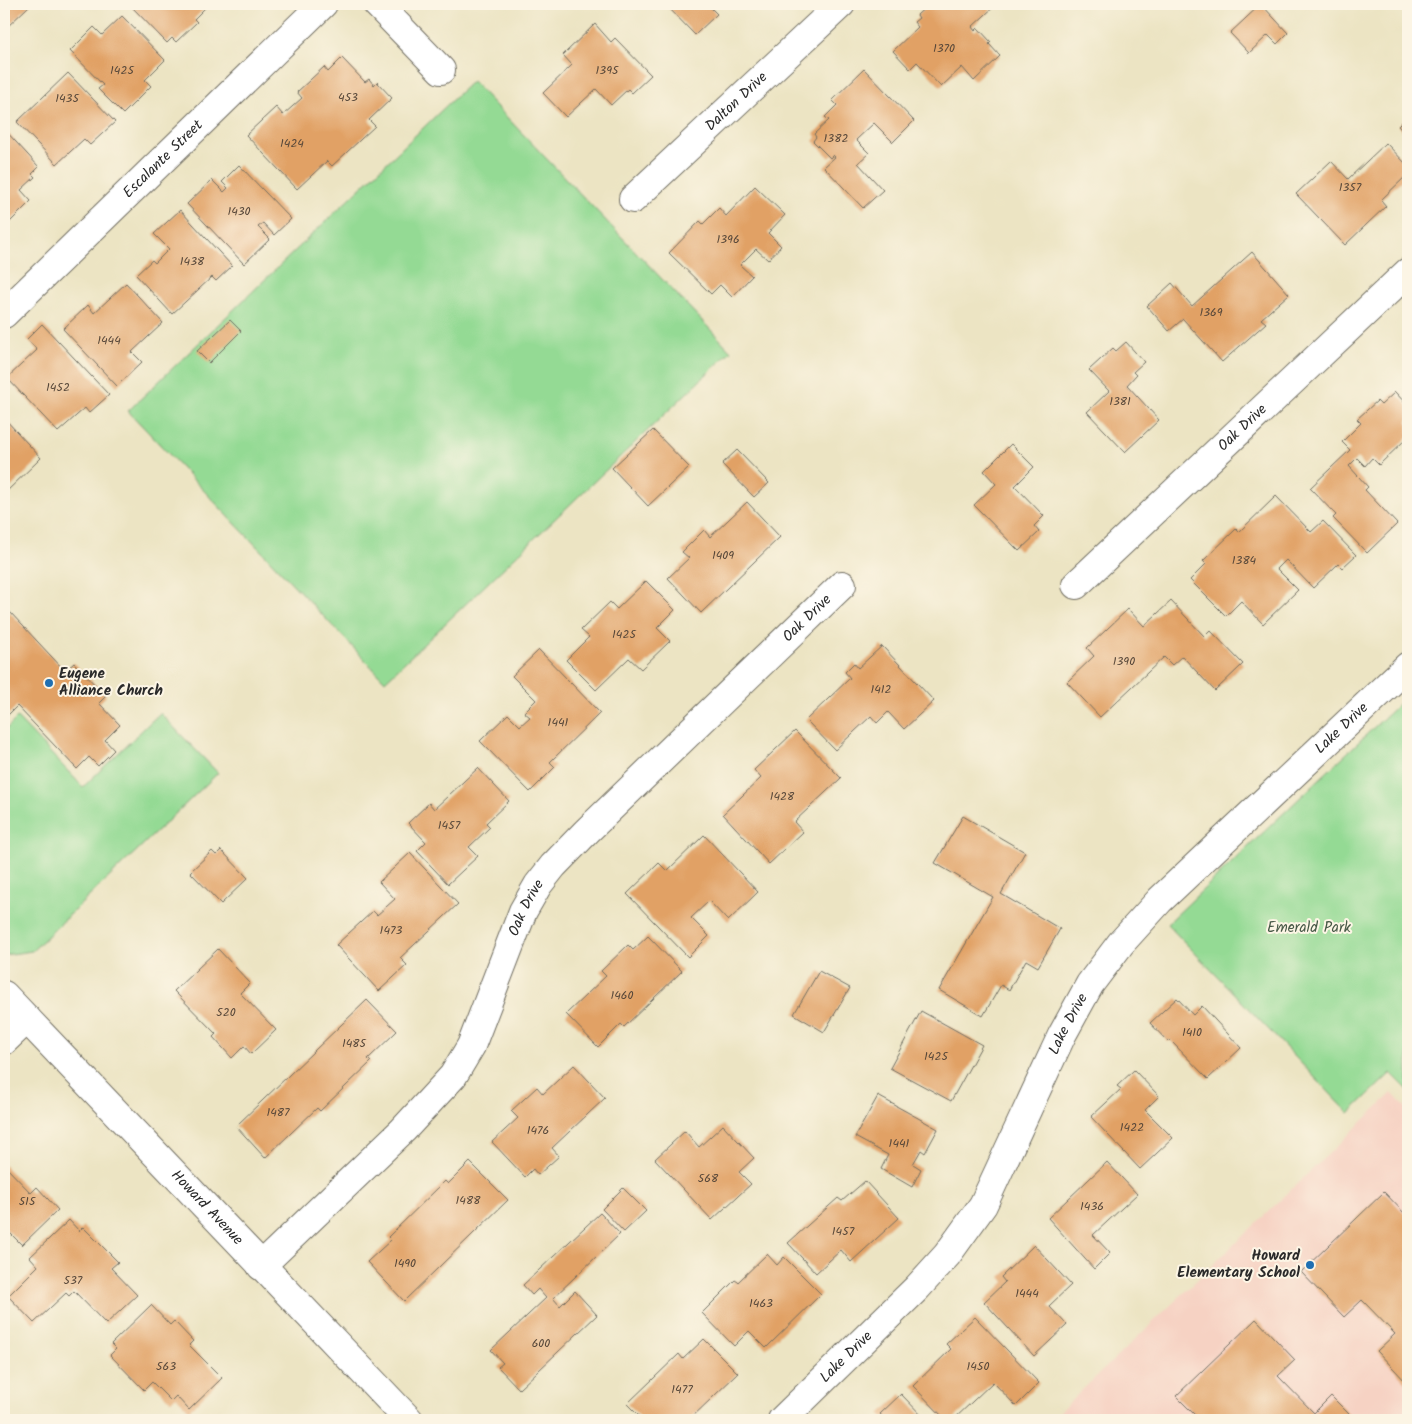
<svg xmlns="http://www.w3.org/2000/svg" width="1412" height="1424" font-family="Kalam,sans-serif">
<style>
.built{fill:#f6d2c3}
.green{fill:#94da94;stroke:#608260}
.building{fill:#e1a165}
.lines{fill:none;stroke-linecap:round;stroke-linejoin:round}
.street-casing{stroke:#6f6c60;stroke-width:30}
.secondary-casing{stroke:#6f6c60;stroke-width:30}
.street{stroke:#fff;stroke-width:28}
.secondary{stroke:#fff;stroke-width:28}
.poi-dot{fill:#1f6fb2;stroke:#fcf5e5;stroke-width:2}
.labels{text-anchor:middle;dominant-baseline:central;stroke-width:4;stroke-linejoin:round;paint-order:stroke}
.number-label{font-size:12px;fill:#58483a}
.street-label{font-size:15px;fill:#2b2b2b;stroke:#fcf5e5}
.poi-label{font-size:15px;font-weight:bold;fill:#2b2b2b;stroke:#fcf5e5;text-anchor:start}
.park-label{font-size:15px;fill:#455745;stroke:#fcf5e5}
</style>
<rect width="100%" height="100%" fill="#fcf5e5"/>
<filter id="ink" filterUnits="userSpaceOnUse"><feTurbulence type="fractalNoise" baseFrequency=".02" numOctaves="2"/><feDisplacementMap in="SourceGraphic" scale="10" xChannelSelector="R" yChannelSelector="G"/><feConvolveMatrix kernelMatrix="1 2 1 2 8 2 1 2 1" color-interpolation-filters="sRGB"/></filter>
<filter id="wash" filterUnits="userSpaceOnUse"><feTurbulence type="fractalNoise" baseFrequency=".0096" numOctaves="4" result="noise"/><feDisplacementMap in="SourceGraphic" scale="20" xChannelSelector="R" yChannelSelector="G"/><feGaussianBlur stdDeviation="1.12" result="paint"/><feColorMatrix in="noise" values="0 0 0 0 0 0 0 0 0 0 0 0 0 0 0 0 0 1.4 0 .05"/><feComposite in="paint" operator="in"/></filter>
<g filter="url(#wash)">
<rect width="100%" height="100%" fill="#ece4c3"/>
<path class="built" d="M1392,1093L1408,1110V1420H1051Z"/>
<g class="green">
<path d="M472,81L731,351L385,681L128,411Z"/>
<path d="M1408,695V1090L1391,1073L1349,1113L1167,924Z"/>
<path d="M160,713L218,773L32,951L4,955V731L17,718L83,787Z"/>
</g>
<g id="blocks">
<g class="building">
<path d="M4,4H31L4,30Z"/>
<path d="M129,4H209L194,19L197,22L176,42L172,38L167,43Z"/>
<path d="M665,4H715L711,8L717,14L695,35Z"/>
<path d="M929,4L931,6L933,4H997L972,27L975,31L978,28L991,42L989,44L1000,56L974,81L962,67L941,87L917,62L910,69L893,51L918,27L914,22L919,18L917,15Z"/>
<path d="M1261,4L1288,33L1277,44L1268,35L1249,53L1230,33Z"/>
<path d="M122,16L165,60L145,80L151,86L123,114L98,89L103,85L70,51L94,27L102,35Z"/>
<path d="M595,24L611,42L615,38L651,75L632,93L628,89L611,105L596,89L566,117L543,93L572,65L563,55Z"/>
<path d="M342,58L365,82L369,79L374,85L377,82L392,98L369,120L375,126L332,166L327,161L297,189L246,135L276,107L283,115L302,98L297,92L324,67L328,72Z"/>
<path d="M864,69L914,121L893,142L874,123L856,140L869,153L858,163L883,190L863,208L824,167L835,157L833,155L830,158L813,141L816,137L814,134L829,120L825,117L837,105L832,100Z"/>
<path d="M68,73L115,122L90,145L84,139L57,164L17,122Z"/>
<path d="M1408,116V137L1398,126Z"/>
<path d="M4,129L39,167L32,174L35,177L21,190L31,201L5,227Z"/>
<path d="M1386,143L1408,166V174L1381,200L1386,206L1345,245L1296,194L1331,161L1348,179Z"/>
<path d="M239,165L291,219L274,235L263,223L258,227L270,239L244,264L187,204L212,180L224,192L228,188L222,182Z"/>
<path d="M755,186L785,215L768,233L781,246L768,260L756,249L740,265L752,276L732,297L720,285L711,294L669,253L700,221L703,224L719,208L726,216Z"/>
<path d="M180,210L232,266L216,281L212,277L172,314L136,275L152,260L155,263L169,249L154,234Z"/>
<path d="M1252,252L1289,294L1261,319L1266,323L1222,362L1183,319L1169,331L1147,306L1172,283L1192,306Z"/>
<path d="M126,283L163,323L132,352L142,362L117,386L63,329L88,305L94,313Z"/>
<path d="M230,320L241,331L209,363L197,351Z"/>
<path d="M42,324L109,395L89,413L85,408L58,432L7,378L37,350L27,339Z"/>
<path d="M1126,342L1144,362L1133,372L1136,375L1127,385L1159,420L1125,452L1087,412L1109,391L1089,370L1113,348L1116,351Z"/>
<path d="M1395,392L1408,406V437L1379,465L1372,458L1365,466L1357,458L1349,466L1368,487L1365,490L1397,524L1367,553L1333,518L1336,515L1310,488L1350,450L1342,442L1361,423L1357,419L1377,401L1381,405Z"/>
<path d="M4,418L41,458L4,494Z"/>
<path d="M653,430L689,467L648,506L612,468Z"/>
<path d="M1011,444L1034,467L1015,486L1044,516L1034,526L1039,532L1019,551L974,505L996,484L984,471Z"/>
<path d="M737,450L769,483L754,497L722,464Z"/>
<path d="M1276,496L1311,532L1323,521L1356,555L1342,568L1338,564L1313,588L1286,560L1277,569L1298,590L1263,624L1241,601L1226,616L1190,580L1206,564L1203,561L1236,529L1239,532Z"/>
<path d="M747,502L780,537L701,613L668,578L689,558L682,552L704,530L710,537Z"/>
<path d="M646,581L675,610L657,628L670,641L641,669L629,658L596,690L566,660L589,637L581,630L610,602L617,609Z"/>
<path d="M1171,601L1204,636L1210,630L1243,664L1215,691L1182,656L1172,665L1164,657L1100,717L1067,682L1094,656L1087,648L1128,609L1144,626Z"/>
<path d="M9,611L65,671L74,663L106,696L99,703L120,725L105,740L114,750L98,766L89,757L77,769L17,706L4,719V615Z"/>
<path d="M882,646L934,701L904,729L888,712L877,723L871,716L835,750L806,720L850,678L845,672L854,663L858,668Z"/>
<path d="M539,650L600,713L550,762L555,767L530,792L480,741L508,714L520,726L530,717L524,712L536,700L512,676Z"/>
<path d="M795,731L841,778L794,822L803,832L769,864L723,814L761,778L754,770Z"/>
<path d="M478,768L509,801L486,823L490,827L469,847L478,856L448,884L417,851L426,842L408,823L429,803L434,809Z"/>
<path d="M963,816L1025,852L1001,894L1060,929L1038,967L1026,960L1009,990L1001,985L983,1016L939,990L993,897L935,863Z"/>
<path d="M704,835L758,892L728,921L709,901L691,918L709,936L688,957L627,894L659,863L667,871Z"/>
<path d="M221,850L248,878L221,904L190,872L212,851L216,855Z"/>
<path d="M410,853L458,904L400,958L407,965L379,991L336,945L373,911L377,915L395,899L379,882Z"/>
<path d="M648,936L682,971L624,1027L621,1024L598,1047L566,1014L606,976L601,971L628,945L633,950Z"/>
<path d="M218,949L250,983L240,993L276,1030L251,1054L244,1046L232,1058L213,1037L216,1034L174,991Z"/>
<path d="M819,971L850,988L824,1032L794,1014Z"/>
<path d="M1177,998L1193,1015L1202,1006L1241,1048L1208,1079L1170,1040L1168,1042L1150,1023Z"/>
<path d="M367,1000L397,1031L368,1059L371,1062L320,1111L317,1108L265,1158L236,1126Z"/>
<path d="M921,1011L982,1045L951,1101L890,1068Z"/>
<path d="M574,1065L605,1098L552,1148L559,1156L538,1175L533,1169L525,1177L492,1142L518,1118L511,1111L537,1087L543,1094Z"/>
<path d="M1134,1070L1159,1096L1145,1110L1173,1138L1140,1169L1091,1117L1121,1089L1117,1086Z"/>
<path d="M878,1096L938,1129L925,1153L921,1150L913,1164L921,1169L912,1187L881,1169L888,1155L855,1137Z"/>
<path d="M723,1125L754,1158L739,1172L751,1184L712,1220L655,1159L685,1131L699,1147Z"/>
<path d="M470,1162L508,1200L404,1301L367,1262L391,1240L388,1237L445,1181L448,1184Z"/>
<path d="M1107,1162L1137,1194L1093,1235L1110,1253L1094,1269L1048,1218Z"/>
<path d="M4,1165L31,1193L37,1187L58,1210L22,1245L4,1227Z"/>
<path d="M865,1181L899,1218L851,1262L841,1250L816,1273L788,1243L838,1198L842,1201Z"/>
<path d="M623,1188L646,1211L624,1232L602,1209Z"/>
<path d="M1384,1192L1408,1217V1384L1377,1351L1395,1334L1362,1300L1344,1317L1301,1272Z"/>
<path d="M600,1213L620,1234L553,1298L560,1306L575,1291L597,1315L519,1389L498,1367L503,1363L491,1350L546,1298L538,1289L532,1295L523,1285Z"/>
<path d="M69,1220L79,1231L83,1227L118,1262L111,1268L137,1295L106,1324L74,1291L69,1296L66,1293L34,1323L8,1296L38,1266L30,1257Z"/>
<path d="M1034,1245L1071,1285L1049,1306L1067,1325L1034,1356L984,1302L1005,1282L1001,1277Z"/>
<path d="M767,1254L777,1265L784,1257L821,1294L766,1348L749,1331L734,1346L702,1313L735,1280L738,1282Z"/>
<path d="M151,1305L170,1325L174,1321L193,1341L189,1345L222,1378L189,1410L176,1396L171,1401L152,1382L144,1390L110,1355L116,1349L111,1344Z"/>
<path d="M975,1317L1039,1383L1016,1406L993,1382L953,1420H946L913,1386L951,1349L946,1344Z"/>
<path d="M1256,1319L1295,1360L1278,1376L1314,1413L1331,1396L1355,1420H1200L1176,1396Z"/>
<path d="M704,1339L738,1373L689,1420H643L627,1404L679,1354L683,1359Z"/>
<path d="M901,1394L926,1420H886L880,1414Z"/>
</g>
</g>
</g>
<g filter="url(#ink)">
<use href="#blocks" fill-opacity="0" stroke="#6f6c60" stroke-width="1"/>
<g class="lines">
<defs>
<g id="street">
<path d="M377,4L441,70"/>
<path id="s1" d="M633,199L841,4"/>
<path id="s2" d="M4,314L323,4"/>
<path id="s3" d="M1076,585L1408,272"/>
<path d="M4,1041L27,1019"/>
<path id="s4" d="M261,1266L403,1130L453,1076L471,1046L523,911L538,885L553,866L587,831L842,585"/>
</g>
<g id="secondary">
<path id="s5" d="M4,995L409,1420"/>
<path id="s6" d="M782,1420L917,1288L947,1255L983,1205L1062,1035L1090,984L1121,943L1160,900L1408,666"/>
</g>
</defs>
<use href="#street" class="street-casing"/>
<use href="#secondary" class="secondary-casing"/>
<use href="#street" class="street"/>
<use href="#secondary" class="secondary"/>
</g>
</g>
<g class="poi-dot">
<circle cx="49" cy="683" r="5"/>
<circle cx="1310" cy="1265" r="5"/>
</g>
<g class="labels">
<g class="number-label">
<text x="944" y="48">1370</text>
<text x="122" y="70">1425</text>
<text x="607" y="70">1395</text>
<text x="348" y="97">453</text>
<text x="67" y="98">1435</text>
<text x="836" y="138">1382</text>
<text x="292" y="143">1424</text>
<text x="1350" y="187">1357</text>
<text x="239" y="211">1430</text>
<text x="728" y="239">1396</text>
<text x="192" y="261">1438</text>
<text x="1211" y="312">1369</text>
<text x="109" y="340">1444</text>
<text x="58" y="387">1452</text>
<text x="1120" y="401">1381</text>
<text x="723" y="555">1409</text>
<text x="1244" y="560">1384</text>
<text x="624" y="634">1425</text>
<text x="1124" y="661">1390</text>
<text x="881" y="689">1412</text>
<text x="558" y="722">1441</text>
<text x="782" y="796">1428</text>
<text x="449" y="825">1457</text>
<text x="391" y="930">1473</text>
<text x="622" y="995">1460</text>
<text x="226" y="1012">520</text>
<text x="1192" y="1032">1410</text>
<text x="354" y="1043">1485</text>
<text x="936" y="1056">1425</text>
<text x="278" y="1112">1487</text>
<text x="1132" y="1127">1422</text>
<text x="538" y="1130">1476</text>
<text x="899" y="1143">1441</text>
<text x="708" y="1178">568</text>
<text x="468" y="1200">1488</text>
<text x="27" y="1201">515</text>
<text x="1092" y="1206">1436</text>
<text x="843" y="1231">1457</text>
<text x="405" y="1263">1490</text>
<text x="73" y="1280">537</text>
<text x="1027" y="1293">1444</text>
<text x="761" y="1303">1463</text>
<text x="541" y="1343">600</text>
<text x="166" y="1366">563</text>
<text x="978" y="1366">1450</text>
<text x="682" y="1389">1477</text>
</g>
<g class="street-label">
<text stroke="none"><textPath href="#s1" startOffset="142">Dalton Drive</textPath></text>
<text stroke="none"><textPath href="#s2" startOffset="222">Escalante Street</textPath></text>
<text stroke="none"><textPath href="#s3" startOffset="229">Oak Drive</textPath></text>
<text stroke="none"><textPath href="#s4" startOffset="859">Oak Drive</textPath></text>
<text stroke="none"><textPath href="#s6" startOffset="900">Lake Drive</textPath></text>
<text stroke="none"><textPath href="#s4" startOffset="454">Oak Drive</textPath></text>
<text stroke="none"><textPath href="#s6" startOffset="495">Lake Drive</textPath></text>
<text stroke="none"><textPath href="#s5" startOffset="294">Howard Avenue</textPath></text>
<text stroke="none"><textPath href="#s6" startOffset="90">Lake Drive</textPath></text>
</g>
<g class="poi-label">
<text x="59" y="674">Eugene<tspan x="59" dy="17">Alliance Church</tspan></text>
<text x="1300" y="1256" text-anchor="end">Howard<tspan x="1300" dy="17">Elementary School</tspan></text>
</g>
<g class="park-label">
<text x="1309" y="928">Emerald Park</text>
</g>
</g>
<rect width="1412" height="1424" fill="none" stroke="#fcf5e5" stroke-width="20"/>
</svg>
